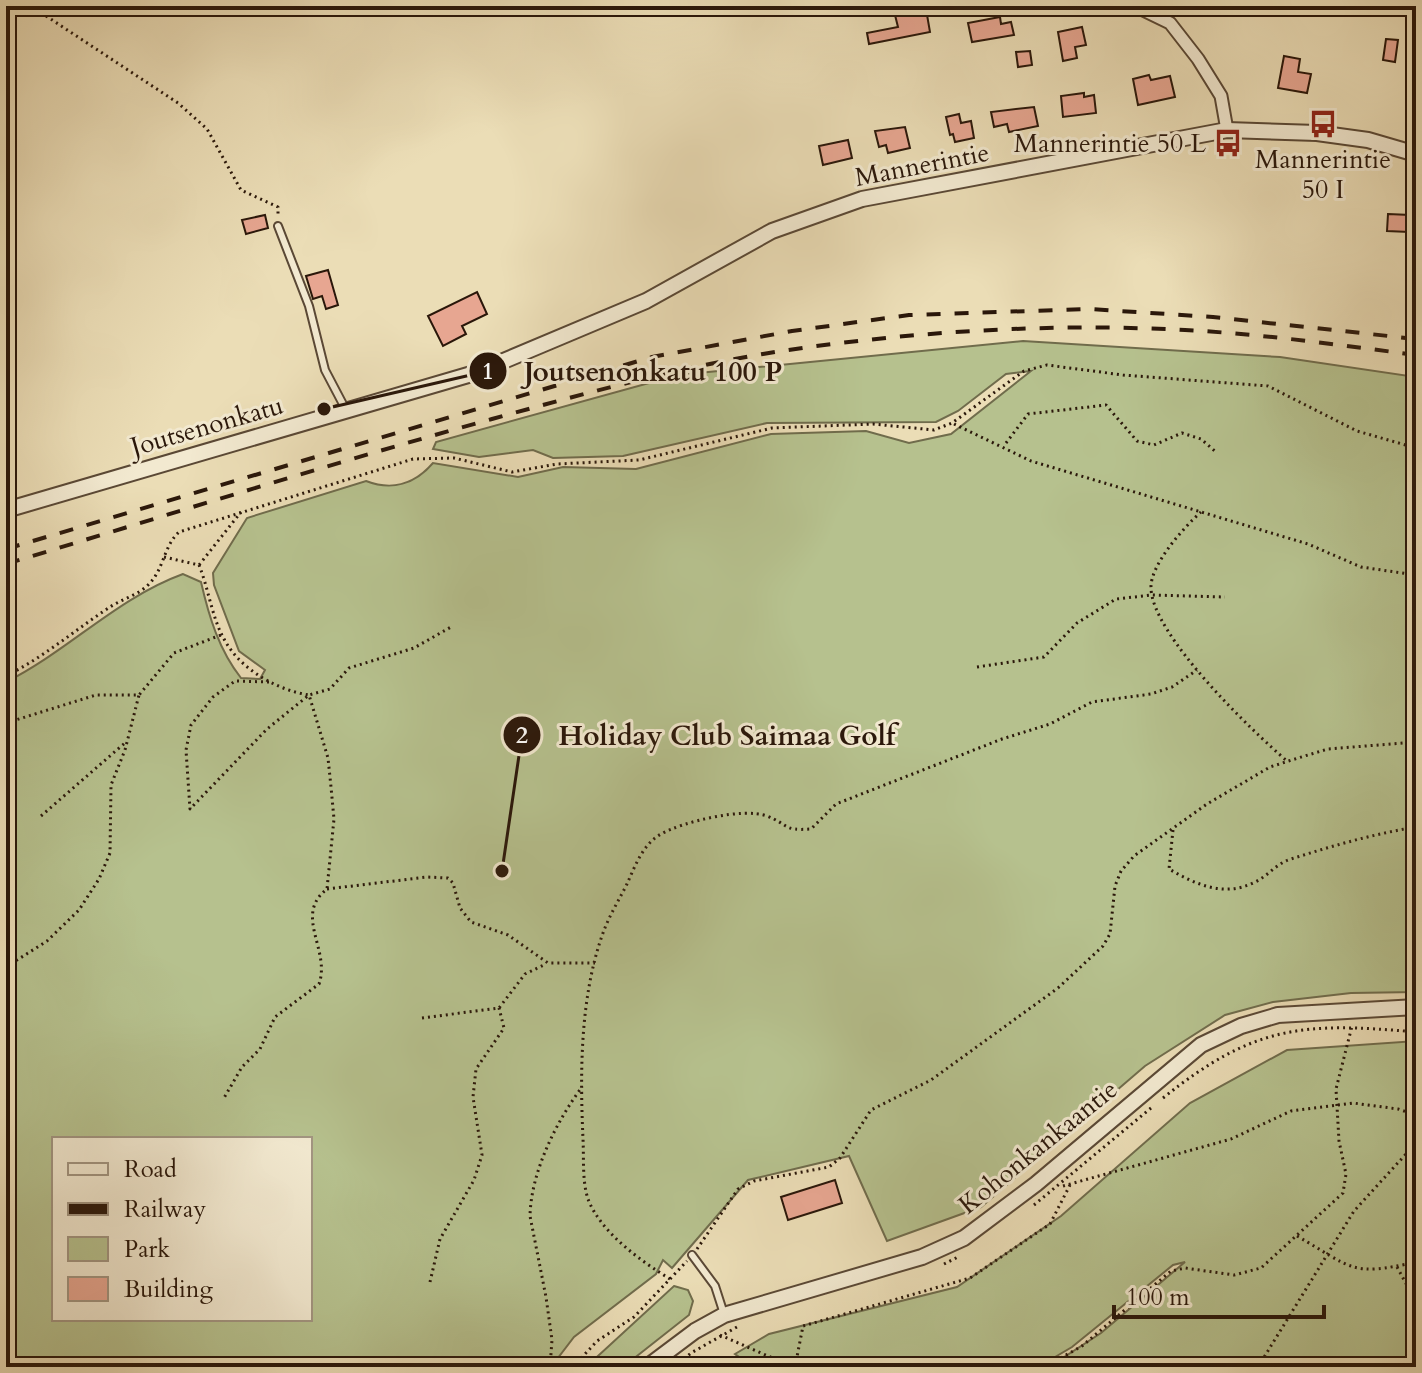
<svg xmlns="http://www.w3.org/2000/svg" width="1422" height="1373" font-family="Cardo,serif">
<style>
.green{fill:#b6c18e;stroke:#706c4c;stroke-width:2;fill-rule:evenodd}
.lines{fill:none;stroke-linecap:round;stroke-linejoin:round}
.stream{stroke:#6c7a6b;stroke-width:4}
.building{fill:#e7a691;stroke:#2a170a;stroke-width:2}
.service-casing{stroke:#5a4835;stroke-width:10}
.minor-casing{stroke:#5a4835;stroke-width:15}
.tertiary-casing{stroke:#5a4835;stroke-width:18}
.path{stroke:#2a170a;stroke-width:3;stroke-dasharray:2 4;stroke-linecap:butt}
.service{stroke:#f2e9d0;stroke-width:6}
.minor{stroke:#f2e9d0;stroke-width:11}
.tertiary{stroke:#f2e9d0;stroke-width:14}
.rail{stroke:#2a170a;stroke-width:4;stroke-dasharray:14 14;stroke-linecap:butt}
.labels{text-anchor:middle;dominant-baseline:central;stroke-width:6;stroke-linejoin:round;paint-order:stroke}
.poi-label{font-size:26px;fill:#2a170a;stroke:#f2e9d0;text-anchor:end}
.street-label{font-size:26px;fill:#2a170a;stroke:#f2e9d0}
.leader{fill:none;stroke:#2a170a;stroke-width:3}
.callout-dot{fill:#2a170a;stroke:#f2e9d0;stroke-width:3}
.mark-label{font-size:24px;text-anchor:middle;font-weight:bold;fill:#fff}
.callout-label{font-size:28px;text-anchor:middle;font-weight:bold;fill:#2a170a;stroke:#f2e9d0;stroke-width:6;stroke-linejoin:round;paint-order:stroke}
</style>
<rect width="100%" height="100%" fill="#ebddb6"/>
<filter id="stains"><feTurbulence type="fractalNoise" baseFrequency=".0025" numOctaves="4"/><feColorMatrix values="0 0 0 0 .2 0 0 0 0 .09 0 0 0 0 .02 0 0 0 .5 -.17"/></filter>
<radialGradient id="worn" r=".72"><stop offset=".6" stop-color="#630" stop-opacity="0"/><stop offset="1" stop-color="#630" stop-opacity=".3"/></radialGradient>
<g class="green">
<path d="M1023,341L1280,357L1416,377V992L1351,993L1273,1002L1225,1015L1145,1066L981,1207L887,1241L849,1156L748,1180L672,1268L663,1260L656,1274L574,1337L551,1367H6V682C68,651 117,598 183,574L201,582C209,617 219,650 241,678L260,679L265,670L239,651L214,585L213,573L247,518L366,481C392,491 415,484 433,463L518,477L563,467L636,469L771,434L866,431L909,443L951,434L1031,371L1006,374L958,411L936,422L767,423L623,456L553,458L533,450L479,457L433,449L436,442L678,375ZM54,1139H310V1319H54Z"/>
<path d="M1416,1041V1367H1049L1101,1333L1185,1262L1173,1265L1072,1347L1038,1367H753L735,1354L769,1334L957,1287L1061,1216L1190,1103L1287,1050Z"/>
<path d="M674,1286L688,1290L693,1301L689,1315L623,1367H586Z"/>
</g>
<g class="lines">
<path class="stream" d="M587,6L590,12L604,6"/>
</g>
<g class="building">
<path d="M926,9L930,32L869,44L867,33L898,27L895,15Z"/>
<path d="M1000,17L1001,24L1011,22L1014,35L972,42L968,23Z"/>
<path d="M1082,27L1086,45L1075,47L1077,58L1063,61L1058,32Z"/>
<path d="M1386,39L1398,40L1395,62L1383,60Z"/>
<path d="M1030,51L1032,65L1018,67L1016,52Z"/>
<path d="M1284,56L1300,59L1298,72L1311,74L1307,93L1278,88Z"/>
<path d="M1149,75L1151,80L1170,76L1175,97L1138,105L1133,79Z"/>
<path d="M1084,93V97L1094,95L1096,113L1063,117L1061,96Z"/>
<path d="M1034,107L1038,126L1009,132L1007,124L994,127L991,112Z"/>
<path d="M959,114L961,123L971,121L974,138L955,142L953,134L950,135L946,117Z"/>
<path d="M905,127L910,148L888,153L886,145L879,147L875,131Z"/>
<path d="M848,140L852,158L823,165L819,146Z"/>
<path d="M1388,214L1410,215L1409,232L1387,231Z"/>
<path d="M265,215L268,228L246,234L242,220Z"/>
<path d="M328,270L338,305L326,309L322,296L313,299L306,276Z"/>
<path d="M477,292L487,314L462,326L466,334L443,346L428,316Z"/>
<path d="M835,1180L842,1203L788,1220L781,1197Z"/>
</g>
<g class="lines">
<defs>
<g id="service">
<path d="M278,226L309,306L325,370L346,410"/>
<path d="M692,1255L715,1286L724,1314"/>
</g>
<path id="minor" d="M1135,6L1170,23L1198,59L1221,96L1227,130"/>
<g id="tertiary">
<path d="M6,510L475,373L646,301L772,231L862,199L1227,130L1317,133L1368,140L1416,154"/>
<path d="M647,1367L695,1331L724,1315L922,1257L964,1238L1036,1184L1201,1045L1241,1026L1278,1015L1416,1007"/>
</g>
</defs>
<use href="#service" class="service-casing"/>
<use href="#minor" class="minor-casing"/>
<use href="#tertiary" class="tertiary-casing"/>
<g class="path">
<path d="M31,6L178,103L207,129L241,190L278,207V217"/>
<path d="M954,424L1031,461L1308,544L1361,567L1416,575"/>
<path d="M1006,443L1028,414L1106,405L1137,441L1154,445L1182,433L1201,439L1216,452"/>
<path d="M1201,512C1184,527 1150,565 1151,588C1152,635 1252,731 1287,761"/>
<path d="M164,557L199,565L241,512"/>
<path d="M199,565C208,587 212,617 223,637C238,668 276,690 309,695L328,758L331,787L334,819L327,889C293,915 331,950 319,984L275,1017L260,1049L242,1067L224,1098"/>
<path d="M977,667L1044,657L1077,623L1116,599L1152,595L1225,597"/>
<path d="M6,676C44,657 75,630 110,607C122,599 138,595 148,585C164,570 163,547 179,532L413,459L454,458L512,472L557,464L639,460L772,428L873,424L934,430L952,423L1024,371L1047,365L1123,375L1268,386L1357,431L1416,448"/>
<path d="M269,682L235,681L213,697L191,725L186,750L190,809L267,729L309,695L330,689L349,668L414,648L451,627"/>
<path d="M6,723L96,695H139L174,653L221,635"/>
<path d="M41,816L126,742"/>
<path d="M1173,830L1169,869C1195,884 1224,898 1255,882C1268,876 1277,863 1291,859C1332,846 1373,834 1416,827"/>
<path d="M327,889L427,877L448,878L453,883L460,908L471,922L508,935L548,963H595"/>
<path d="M6,967L47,941L79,910L99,879L110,853L111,785L125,750L139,695"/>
<path d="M422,1018L499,1008L525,974L546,964"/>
<path d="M1163,1098C1254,1025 1303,1022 1416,1032"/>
<path d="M1063,1186L1231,1139L1291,1111L1353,1103L1398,1109L1416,1115"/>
<path d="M1034,1205L1151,1108"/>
<path d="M1297,1236C1353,1268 1350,1277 1416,1262"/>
<path d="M697,1249L738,1189L754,1181L829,1167L840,1158L871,1110L931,1080L1058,988L1103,946L1110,934L1115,886L1121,871L1134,856L1207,804L1270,767L1298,758L1328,749L1416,742"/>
<path d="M944,1264L958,1257"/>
<path d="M1397,1267L1416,1302"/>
<path d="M670,1279C641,1261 601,1233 588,1199C582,1181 584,1158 583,1139C580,1072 580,997 603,933C609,916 619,900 627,884C635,866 643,844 661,834C682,822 744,807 767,816C790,825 782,831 811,829L836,804L1002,739L1050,724L1092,702L1151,694L1172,687L1197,670"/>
<path d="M430,1282L440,1239L474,1180L482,1155L473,1097L476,1069L504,1028L499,1008"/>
<path d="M720,1335L793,1367"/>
<path d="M550,1367L552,1340L546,1297L530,1216C531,1172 556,1122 582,1087"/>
<path d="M573,1367L597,1341L634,1317L687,1261"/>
<path d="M675,1367L691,1353L737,1327"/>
<path d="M795,1367L803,1326L970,1278L1050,1224L1070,1185"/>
<path d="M1045,1367L1082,1346L1171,1271L1185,1268L1234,1275L1261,1268L1343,1193L1346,1174L1339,1141L1336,1089L1352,1026"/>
<path d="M1258,1367L1354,1211L1416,1143"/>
</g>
<use href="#service" class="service"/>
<use href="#minor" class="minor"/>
<use href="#tertiary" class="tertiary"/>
<g class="rail">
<path d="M6,549L652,357L792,331L909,315L1089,309L1213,317L1416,339"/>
<path d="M6,564C168,515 329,464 492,419C590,392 688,365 788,350C919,331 1053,323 1185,330C1262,334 1340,345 1416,355"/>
</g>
</g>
<defs>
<symbol id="bus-bare" viewBox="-9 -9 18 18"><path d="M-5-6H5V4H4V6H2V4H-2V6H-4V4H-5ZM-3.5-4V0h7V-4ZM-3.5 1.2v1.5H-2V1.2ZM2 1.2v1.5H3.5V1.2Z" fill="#8f2418" stroke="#f2e9d0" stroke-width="2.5" paint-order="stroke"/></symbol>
</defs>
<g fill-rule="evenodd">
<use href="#bus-bare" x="1303" y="104" width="40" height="40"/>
<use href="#bus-bare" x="1208" y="123" width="40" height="40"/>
</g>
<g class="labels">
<g class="poi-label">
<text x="1206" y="143">Mannerintie 50 L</text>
<text x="1323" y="159" text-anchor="middle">Mannerintie<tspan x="1323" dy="30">50 I</tspan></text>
</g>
<g class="street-label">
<text transform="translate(922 165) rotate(-11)">Mannerintie</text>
<text transform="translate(207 426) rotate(-16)">Joutsenonkatu</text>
<text transform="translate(1038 1147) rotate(-39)">Kohonkankaantie</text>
</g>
</g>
<path class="leader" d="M324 409L488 371M502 871L522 735"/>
<g class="callout-dot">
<circle cx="324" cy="409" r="8"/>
<circle cx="502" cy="871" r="8"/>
<circle cx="488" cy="371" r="20"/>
<circle cx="522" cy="735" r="20"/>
</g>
<g class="mark-label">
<text x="488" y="379">1</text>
<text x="522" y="743">2</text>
</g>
<g class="callout-label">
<text x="653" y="381">Joutsenonkatu 100 P</text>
<text x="727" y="745">Holiday Club Saimaa Golf</text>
</g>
<rect width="1422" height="1373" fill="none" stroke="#ebddb6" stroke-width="32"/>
<rect x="8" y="8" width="1406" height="1357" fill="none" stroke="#2a170a" stroke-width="4"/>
<rect x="16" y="16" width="1390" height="1341" fill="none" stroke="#2a170a" stroke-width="2"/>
<rect x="52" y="1137" width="260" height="184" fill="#f2e9d0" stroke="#a29581" stroke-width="2"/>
<rect x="68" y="1163" width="40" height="12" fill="#f2e9d0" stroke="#a29581" stroke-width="2"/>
<text x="124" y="1177" font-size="24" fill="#2a170a">Road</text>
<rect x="68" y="1203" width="40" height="12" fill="#2a170a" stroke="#a29581" stroke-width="2"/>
<text x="124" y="1217" font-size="24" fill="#2a170a">Railway</text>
<rect x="68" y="1237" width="40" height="24" fill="#b6c18e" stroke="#a29581" stroke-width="2"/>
<text x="124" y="1257" font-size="24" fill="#2a170a">Park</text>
<rect x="68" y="1277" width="40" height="24" fill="#e7a691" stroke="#a29581" stroke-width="2"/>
<text x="124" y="1297" font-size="24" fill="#2a170a">Building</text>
<path d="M1114 1305v12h210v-12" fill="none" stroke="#2a170a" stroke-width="4"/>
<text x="1126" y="1305" font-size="24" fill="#2a170a" stroke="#f2e9d0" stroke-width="6" paint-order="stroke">100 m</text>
<rect width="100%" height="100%" filter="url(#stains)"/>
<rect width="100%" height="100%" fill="url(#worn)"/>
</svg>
